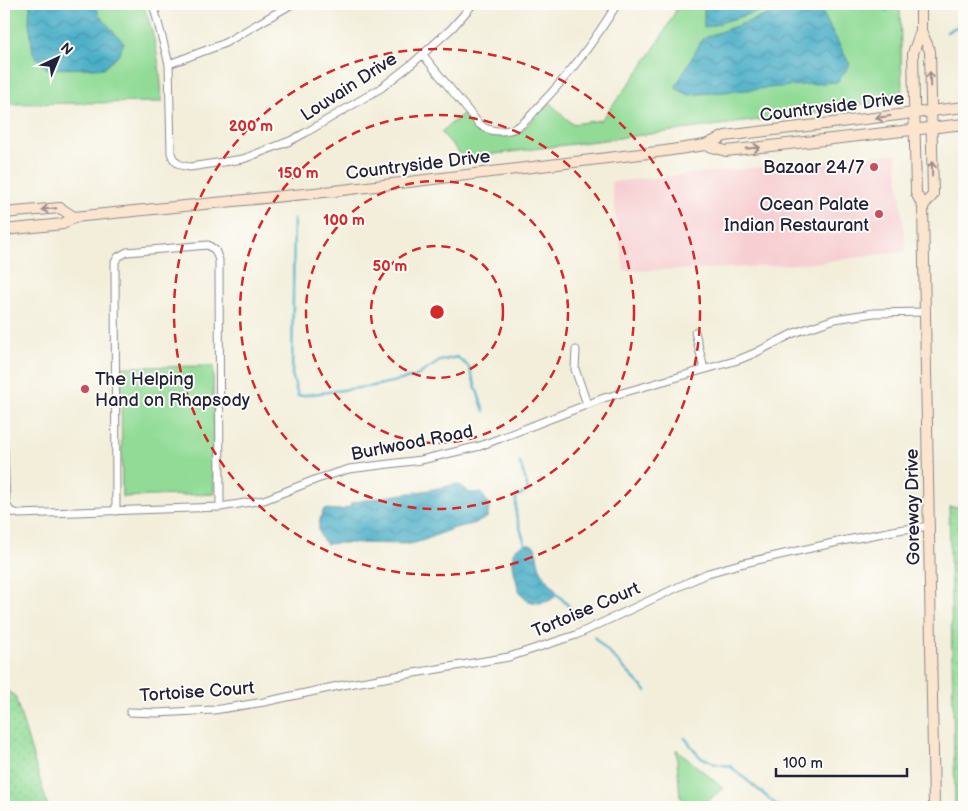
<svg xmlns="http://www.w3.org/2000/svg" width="968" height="811" font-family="'Balsamiq Sans',sans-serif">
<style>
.built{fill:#f7cfd2}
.grass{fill:url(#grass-dots);stroke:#5a7e68}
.green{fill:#91db96;stroke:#5a7e68}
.water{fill:url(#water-waves);stroke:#356881}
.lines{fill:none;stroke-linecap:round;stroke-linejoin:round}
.stream{stroke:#48aec7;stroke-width:2.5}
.street-casing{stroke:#8a888a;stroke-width:9}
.secondary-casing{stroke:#8a888a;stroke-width:12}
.street{stroke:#fff;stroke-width:7}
.secondary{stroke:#fce5cf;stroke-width:10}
.oneway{stroke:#9a8d8c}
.ring{fill:none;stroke:#d62828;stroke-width:2.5;stroke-dasharray:9 6}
.poi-dot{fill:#d1495b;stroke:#fdfcf7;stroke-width:2}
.labels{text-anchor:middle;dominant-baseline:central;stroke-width:4;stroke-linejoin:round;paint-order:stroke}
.street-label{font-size:18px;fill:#22223b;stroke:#fdfcf7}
.poi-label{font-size:18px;fill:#22223b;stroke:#fdfcf7;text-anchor:end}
.centre{fill:#d62828;stroke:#fdfcf7;stroke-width:2.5}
.ring-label{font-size:15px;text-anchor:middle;font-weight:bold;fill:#d62828;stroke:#fdfcf7;stroke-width:4;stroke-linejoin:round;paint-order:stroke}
</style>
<defs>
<pattern id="grass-dots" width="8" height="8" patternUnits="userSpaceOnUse" patternTransform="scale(1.25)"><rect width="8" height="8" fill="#91db96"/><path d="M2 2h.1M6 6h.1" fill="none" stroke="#7dbc82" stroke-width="1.8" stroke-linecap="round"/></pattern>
<pattern id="water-waves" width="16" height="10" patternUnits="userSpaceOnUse" patternTransform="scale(1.25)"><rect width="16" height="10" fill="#48aec7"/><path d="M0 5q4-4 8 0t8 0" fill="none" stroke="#3c8da3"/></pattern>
</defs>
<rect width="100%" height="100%" fill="#fdfcf7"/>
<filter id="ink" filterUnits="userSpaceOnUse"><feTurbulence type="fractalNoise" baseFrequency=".02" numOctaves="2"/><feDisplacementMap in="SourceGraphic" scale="10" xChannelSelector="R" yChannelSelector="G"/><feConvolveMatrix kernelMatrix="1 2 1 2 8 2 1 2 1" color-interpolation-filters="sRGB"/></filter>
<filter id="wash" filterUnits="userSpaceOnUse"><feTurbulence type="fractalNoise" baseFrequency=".0096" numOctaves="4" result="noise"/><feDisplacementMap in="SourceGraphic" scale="20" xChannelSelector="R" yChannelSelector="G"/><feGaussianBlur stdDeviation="1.12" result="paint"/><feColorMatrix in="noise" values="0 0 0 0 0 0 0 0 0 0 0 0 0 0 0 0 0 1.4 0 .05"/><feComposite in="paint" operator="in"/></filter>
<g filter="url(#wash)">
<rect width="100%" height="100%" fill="#f3eeda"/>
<path class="built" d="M896,154L906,251L814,263L713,269L624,271L611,182Z"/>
<g class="grass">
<path d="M949,507H964V807H955Z"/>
<path d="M4,689L15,696L48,807H4Z"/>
</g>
<g class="green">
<path d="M9,4H143C155,36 161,67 162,102L9,104Z"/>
<path d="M679,4H900L902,94L892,104H858L843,105L813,113L464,158L441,132L464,113L480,132L491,137L502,136L519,133L550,103L572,124L601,120C630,83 659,47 679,4Z"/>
<path d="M213,366L214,494L122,497L121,367Z"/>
<path d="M676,749L723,788L701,807H696L680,797Z"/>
</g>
<g class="water">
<path d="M30,4H97L98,14L124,43L118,56L104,68L47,69L33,53L29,22Z"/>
<path d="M708,4H818L850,65L837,82L689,95L675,88L703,38L775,12L771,7L704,28V11Z"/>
<path d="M457,484L463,487L470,493L481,492L489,505L488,517C478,524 466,525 455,528C440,533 426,541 410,544L340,543L327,544C315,535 318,522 324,509L341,510L350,507L351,503C386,495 422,493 457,484Z"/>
<path d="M525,544H530L535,547C538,557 538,566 543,574C548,582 555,587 557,594C550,605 531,606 522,596C517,589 511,561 513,553C515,548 521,546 525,544Z"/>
</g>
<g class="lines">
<g class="stream">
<path d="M883,4L887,11"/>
<path d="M947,32L956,27L964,36"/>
<path d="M294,218L292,374L298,396L373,386L415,377L440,361L457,357L469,367L484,411"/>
<path d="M520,463L526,481L528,491L516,497V515L526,547"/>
<path d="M556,593L566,603L578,618"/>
<path d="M594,637L646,691"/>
<path d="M685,738L699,756L716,764L730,766L779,807"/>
</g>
</g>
</g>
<g filter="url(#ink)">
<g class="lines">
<defs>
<g id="street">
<path d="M153,4L169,64L171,153C174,163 180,166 190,167L243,159L290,141L305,133L381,88L413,63L452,28L473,4"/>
<path d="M423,55L479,124C490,133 507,133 519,126C527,121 534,112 540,105C570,74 595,40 617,4"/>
<path d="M169,64L223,44L292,4"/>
<path d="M695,332L704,369"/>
<path d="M576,350L575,369L587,404"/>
<path d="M4,451L6,504L10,511L19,514L220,507L264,500L317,479L349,469L421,460L480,446L604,398L738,360L755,353L794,333L835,319L874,313L925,312"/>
<path d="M116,511L115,262L118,257L127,252L208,245L215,250L219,260L220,507"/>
<path d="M130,712L157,713L214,710L264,702L343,685L509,657L576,635L708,573L740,564L842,541L898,530L930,526"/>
</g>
<g id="secondary">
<path d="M921,4V31L913,53L916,193L923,206L934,807"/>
<path d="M921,31L930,51L933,195L923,206"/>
<path d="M705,145L726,151L964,124"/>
<path d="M4,213L60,208L74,217"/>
<path d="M4,230L63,224L74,217L334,191L665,151L705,145L725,136L964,107"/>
</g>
</defs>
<use href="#street" class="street-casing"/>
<use href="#secondary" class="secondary-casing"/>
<use href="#street" class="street"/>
<use href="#secondary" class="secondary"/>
</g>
<defs><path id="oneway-shaft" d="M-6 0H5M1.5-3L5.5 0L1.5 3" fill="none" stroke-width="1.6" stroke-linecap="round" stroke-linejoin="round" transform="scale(1.25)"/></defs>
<g class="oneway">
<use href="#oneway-shaft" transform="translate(930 79) rotate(-91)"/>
<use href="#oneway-shaft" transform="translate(883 117) rotate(173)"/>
<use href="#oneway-shaft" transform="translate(753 148) rotate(-5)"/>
<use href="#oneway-shaft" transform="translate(932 169) rotate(-91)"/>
<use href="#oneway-shaft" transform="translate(49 209) rotate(175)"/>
</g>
</g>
<g class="ring">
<circle cx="437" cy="312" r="66"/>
<circle cx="437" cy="312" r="131"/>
<circle cx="437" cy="312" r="197"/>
<circle cx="437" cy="312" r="263"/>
</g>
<g class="poi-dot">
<circle cx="874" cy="167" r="5"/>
<circle cx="879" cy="214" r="5"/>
<circle cx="85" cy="389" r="5"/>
</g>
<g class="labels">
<g class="street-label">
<text transform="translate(349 87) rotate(-33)">Louvain Drive</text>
<text transform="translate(832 107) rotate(-7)">Countryside Drive</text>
<text transform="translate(418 165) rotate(-7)">Countryside Drive</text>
<text transform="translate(412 443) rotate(-11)">Burlwood Road</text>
<text transform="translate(913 507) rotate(-91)">Goreway Drive</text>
<text transform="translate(586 610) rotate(-23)">Tortoise Court</text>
<text transform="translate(197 692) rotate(-4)">Tortoise Court</text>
</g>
<g class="poi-label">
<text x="864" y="167">Bazaar 24/7</text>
<text x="869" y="204">Ocean Palate<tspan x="869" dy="21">Indian Restaurant</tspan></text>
<text x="95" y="379" text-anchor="start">The Helping<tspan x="95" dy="21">Hand on Rhapsody</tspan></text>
</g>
</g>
<circle cx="437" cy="312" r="8" class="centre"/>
<g class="ring-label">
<text x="251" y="131">200 m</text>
<text x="298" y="178">150 m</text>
<text x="344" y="225">100 m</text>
<text x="390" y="271">50 m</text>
</g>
<rect width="968" height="811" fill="none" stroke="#fdfcf7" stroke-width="20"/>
<g transform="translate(58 58) rotate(44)" stroke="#fdfcf7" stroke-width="4" paint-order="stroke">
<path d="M0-4L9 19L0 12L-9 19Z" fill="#22223b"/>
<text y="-8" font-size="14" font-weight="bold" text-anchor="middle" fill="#22223b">N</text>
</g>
<path d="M776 768v8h131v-8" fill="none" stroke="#22223b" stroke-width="2.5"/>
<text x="783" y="768" font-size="15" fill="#22223b" stroke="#fdfcf7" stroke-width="4" paint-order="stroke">100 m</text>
</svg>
